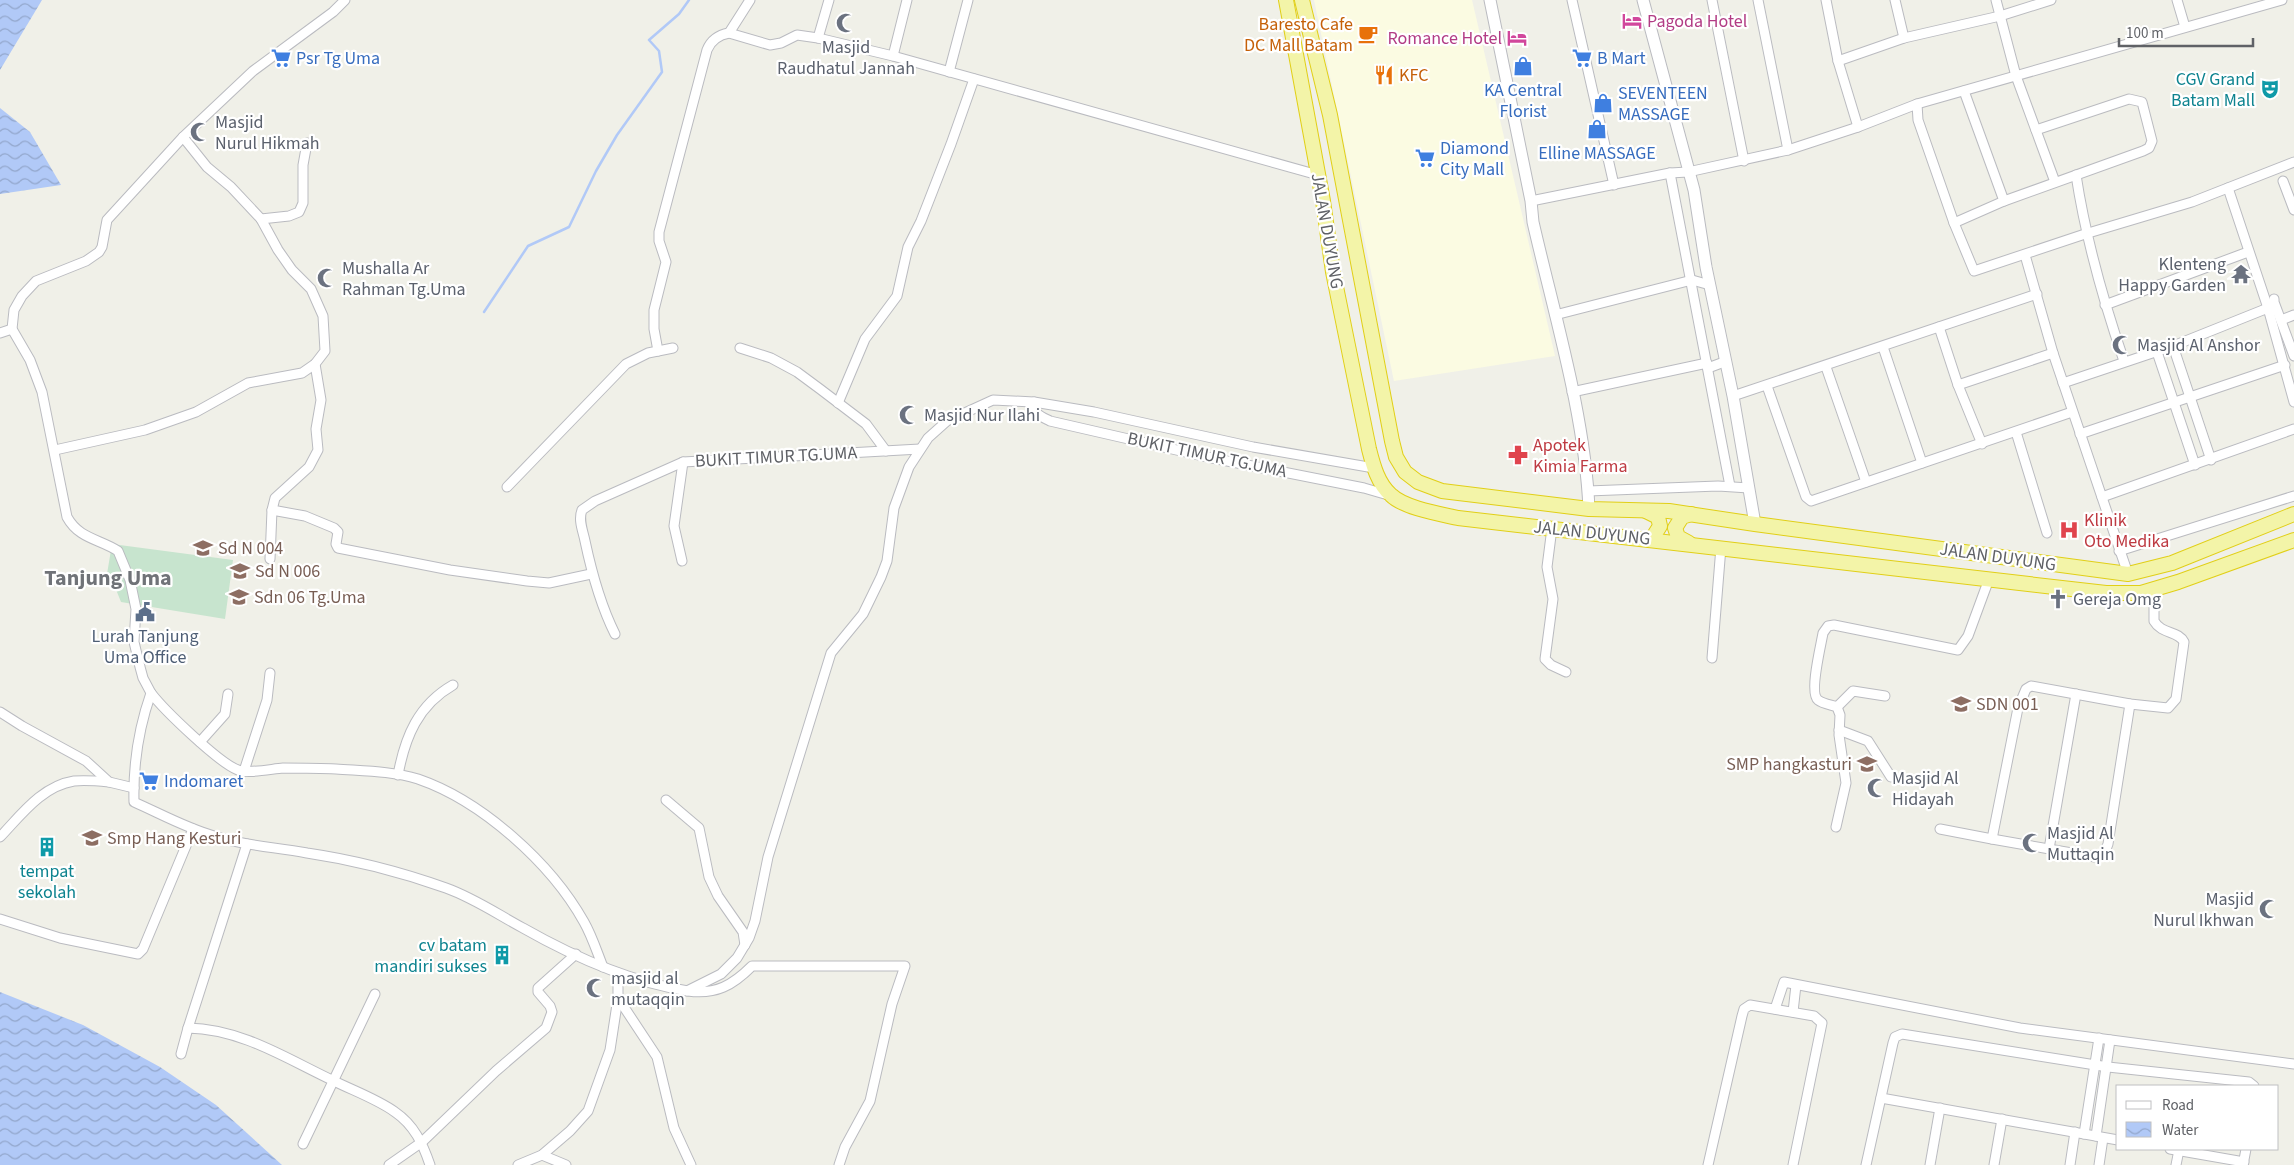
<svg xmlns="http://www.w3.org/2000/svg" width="2294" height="1165" font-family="'Source Sans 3',sans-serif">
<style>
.commercial{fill:#fbfbe2}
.grass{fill:#c7e4ce}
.water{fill:url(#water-waves)}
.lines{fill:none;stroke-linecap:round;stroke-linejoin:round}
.stream{stroke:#b1c9f7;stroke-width:2.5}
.minor-casing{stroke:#babbc0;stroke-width:11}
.tertiary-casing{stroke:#babbc0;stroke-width:13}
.trunk-casing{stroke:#e1cf17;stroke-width:16}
.minor{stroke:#fff;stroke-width:9}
.tertiary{stroke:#fff;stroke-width:11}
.trunk{stroke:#f3f4a8;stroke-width:14}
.labels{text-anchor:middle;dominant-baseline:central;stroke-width:4.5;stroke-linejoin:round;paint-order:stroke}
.hotel-label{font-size:18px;fill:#b23c85;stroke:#fff;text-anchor:start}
.food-label{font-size:18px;fill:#c56008;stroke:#fff;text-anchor:end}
.worship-label{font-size:18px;fill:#5b616d;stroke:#fff;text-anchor:start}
.shop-label{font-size:18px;fill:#366cbe;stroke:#fff;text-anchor:start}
.culture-label{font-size:18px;fill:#0d838f;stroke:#fff;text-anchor:end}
.street-label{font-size:18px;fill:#5f6166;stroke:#fff}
.health-label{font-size:18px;fill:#be3a42;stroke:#fff;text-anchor:start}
.education-label{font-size:18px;fill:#785e54;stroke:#fff;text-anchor:start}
.service-label{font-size:18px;fill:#4e5e75;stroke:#fff}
.district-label{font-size:22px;font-weight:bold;fill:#707378;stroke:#fff}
</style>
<defs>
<pattern id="water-waves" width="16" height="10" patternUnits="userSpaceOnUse" patternTransform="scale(1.25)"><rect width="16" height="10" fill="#b1c9f7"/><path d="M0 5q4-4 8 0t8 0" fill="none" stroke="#93a7cc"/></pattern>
</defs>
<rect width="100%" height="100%" fill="#f0f0e8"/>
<path class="commercial" d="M1314,0H1472L1555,356L1394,381Z"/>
<path class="grass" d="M112,544L233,560L225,619L121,602L115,587L107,574Z"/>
<g class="water">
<path d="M0,0H42L0,70Z"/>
<path d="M0,108L30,132L61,185L0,194Z"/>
<path d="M0,992L83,1025L160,1067L216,1105L282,1165H0Z"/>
</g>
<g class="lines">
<path class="stream" d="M484,312L528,246L569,227L596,171L617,135L662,72L659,51L649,40L679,14L689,0"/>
<defs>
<g id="minor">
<path d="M345,0L333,12L253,71L183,137L107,220L102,247L99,252L86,261L36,281L22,296L14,310L12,329L30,360L42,392L67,517C79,539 100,539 118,551L130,580L136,609L134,642L140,667L143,678L151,693C138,730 133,763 134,802C161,814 186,828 214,836C244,846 276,847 307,853C355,860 401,872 446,888C474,898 497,914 523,928C574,957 630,982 688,991C716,995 733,985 752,966H905L892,1004L870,1101L845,1147L839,1165"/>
<path d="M1572,0L1614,185"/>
<path d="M1712,0L1744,161"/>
<path d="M1758,0L1788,150"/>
<path d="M1826,0L1838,61L1858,127"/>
<path d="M1895,0L1904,38"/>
<path d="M1996,0L2016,76L2055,182"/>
<path d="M2177,0L2185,27"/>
<path d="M729,33L750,0"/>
<path d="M818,38L829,0"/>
<path d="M893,56L907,0"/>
<path d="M1838,61L1904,38L2000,16L2051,0"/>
<path d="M949,72L968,0"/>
<path d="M1964,91L2004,201"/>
<path d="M1917,104L1918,120L1954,223L1974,271L2085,234L2192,202L2294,162"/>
<path d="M1670,173L1730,486"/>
<path d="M2076,175C2086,240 2103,300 2124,361"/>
<path d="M2283,181L2294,210"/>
<path d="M2228,188L2268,308L2294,402"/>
<path d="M1531,201L1670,173L1688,172L1788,150L1858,127L1917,104L2282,0"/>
<path d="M261,219L289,216L299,212L303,203V165L307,143"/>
<path d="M1954,223L2004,201L2143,151L2149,148L2152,141L2142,102L2129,99L2036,130"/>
<path d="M2025,255L2053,353L2128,574"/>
<path d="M2274,299V302L2294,356"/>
<path d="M2105,305L2248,252"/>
<path d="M1555,315L1692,280L1710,285"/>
<path d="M2281,320L2294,315"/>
<path d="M1939,327L1958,385L1982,444"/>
<path d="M0,333L12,329"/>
<path d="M2173,346L2211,460"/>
<path d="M1883,347L1922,463"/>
<path d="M740,348L771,358L797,372L820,389L866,424L886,451"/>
<path d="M658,351L654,329V310L666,262L659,241V232L707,50C711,40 718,35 729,33L770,45L781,43L797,35L818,38L893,56L1318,175"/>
<path d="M2157,352L2195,465"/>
<path d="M1826,367L1866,482"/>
<path d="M1708,368L1724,362"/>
<path d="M2063,383L2173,346L2268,308"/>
<path d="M1958,385L2053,353"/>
<path d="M1767,386L1806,497L1811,501L2072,412"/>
<path d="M1572,392L1707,363"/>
<path d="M1733,396L2037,294"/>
<path d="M1034,402C1033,414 1040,416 1050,421L1207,457L1364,488L1388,495"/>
<path d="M838,403L865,339L897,296L908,247L921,221L951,144L974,79"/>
<path d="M2016,432L2047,533"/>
<path d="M2080,434L2285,365"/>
<path d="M55,450L145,430L196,412L248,383L302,373L315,364L325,351L323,316L311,289L292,270L278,250L261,219L231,187L207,167L183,137"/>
<path d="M507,487L626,364L648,353L673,348"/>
<path d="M1588,491L1718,486L1749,488"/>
<path d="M2102,497L2294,429"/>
<path d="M272,510L275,498L309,467L318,450L316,429L321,400L315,364"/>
<path d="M1552,528L1547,567L1553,599L1545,659L1551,665L1566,672"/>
<path d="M2119,551L2294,496"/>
<path d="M270,559L272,510L305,516L334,528L338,532L336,544L338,548L450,570L527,581L549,583L591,574"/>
<path d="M682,561L674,526L683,462"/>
<path d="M615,634C600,604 592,574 585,541C583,531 578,520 582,510L595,501L683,462L920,449"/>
<path d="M1712,658L1721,547"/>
<path d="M151,693C164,710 219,763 238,770C248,774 271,769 283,768C301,768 318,768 336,769C363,771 392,771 418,779C482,801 551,863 584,922C592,936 597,952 603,967"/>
<path d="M1837,707L1853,691L1885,696"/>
<path d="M0,712L22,726L86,761L109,782L134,788"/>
<path d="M1839,730L1868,741L1891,777"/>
<path d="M200,742L225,714L228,694"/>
<path d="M244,771L267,700L270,673"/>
<path d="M398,775C405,737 418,705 453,685"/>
<path d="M666,800L699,828L709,877L718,896L743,932L745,945"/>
<path d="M1836,827L1846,783L1839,735L1840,715L1837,707C1832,705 1823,704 1818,700C1809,693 1821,645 1823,633L1828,626L1834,625L1958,650L1968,636L1989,579"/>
<path d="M1940,829L1992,839L2018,708L2026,689L2031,686L2130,704L2168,708L2176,699L2184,642C2178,630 2162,635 2154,621V590"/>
<path d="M0,837C21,815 42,786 74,781C85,780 98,781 109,782"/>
<path d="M1992,839L2095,857L2104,854L2108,844L2130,704"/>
<path d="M2049,849L2076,694"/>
<path d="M0,919L60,938L138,954L143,949L193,829"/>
<path d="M687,991L721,974L737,958L749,938L755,921L768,857L831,653L863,614L881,577L887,561L894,508L909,467L928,438L947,421L993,400L1034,402L1094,412L1253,447L1374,468"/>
<path d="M618,998L657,1057L674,1128L691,1165"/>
<path d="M1775,1009L1784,982L2020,1028L2294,1064"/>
<path d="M1793,1012L1796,985"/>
<path d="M188,1028L247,844"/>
<path d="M181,1054L188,1028C242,1029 287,1059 334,1081C354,1091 377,1099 395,1112C414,1125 423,1144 430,1165"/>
<path d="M1881,1098L2118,1140"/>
<path d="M2084,1134L2099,1038"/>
<path d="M2096,1136L2110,1040"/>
<path d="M303,1144L375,994"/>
<path d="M2170,1149L2244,1162"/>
<path d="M542,1155L566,1165"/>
<path d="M389,1165L422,1142L496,1071L546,1028L552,1012L550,1006L538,992V988L576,954"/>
<path d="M518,1165L542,1155L570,1131L588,1111L610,1050L618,998V973"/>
<path d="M1708,1165L1742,1016L1744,1009L1750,1005L1814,1016L1822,1023L1793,1165"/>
<path d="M1866,1165L1893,1043L1895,1037L1902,1034L2108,1067L2249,1082L2254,1086"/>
<path d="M1930,1165L1940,1108"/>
<path d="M1994,1165L2002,1119"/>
<path d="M2070,1165L2075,1132"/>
<path d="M2099,1165L2103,1138"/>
<path d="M2176,1165L2179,1150"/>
<path d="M2243,1165L2246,1149"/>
</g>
<g id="tertiary">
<path d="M1490,0L1531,201L1533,222C1554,314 1585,415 1589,509"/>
<path d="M1643,0L1694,190L1706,267L1733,396L1755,524"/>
</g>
<g id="trunk">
<path d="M1286,0L1323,201L1333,272L1369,449C1373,465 1378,484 1391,495C1404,508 1440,514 1458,518L2106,593H2141L2178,582L2294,540"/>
<path d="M1302,0L1330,115L1392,441L1396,457L1405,472L1418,482L1442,491L1589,509L1669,511L1755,524L2128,574L2172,563L2294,514"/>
<path d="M1645,539L1653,537L1660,526L1658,517L1646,511"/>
<path d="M1689,543L1678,537L1675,528L1682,517L1691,514"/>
</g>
</defs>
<use href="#minor" class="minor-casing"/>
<use href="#tertiary" class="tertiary-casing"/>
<use href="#trunk" class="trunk-casing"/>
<use href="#minor" class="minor"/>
<use href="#tertiary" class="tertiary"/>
<use href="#trunk" class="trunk"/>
</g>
<defs>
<symbol id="hotel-bare" viewBox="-9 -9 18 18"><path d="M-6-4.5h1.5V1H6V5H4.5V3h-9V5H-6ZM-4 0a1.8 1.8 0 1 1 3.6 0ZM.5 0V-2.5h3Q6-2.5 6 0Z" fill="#d1479c" stroke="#fff" stroke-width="2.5" paint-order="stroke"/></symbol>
<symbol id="mosque-bare" viewBox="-9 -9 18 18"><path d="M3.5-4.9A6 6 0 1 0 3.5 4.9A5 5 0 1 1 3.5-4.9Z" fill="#6b7280" stroke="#fff" stroke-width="2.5" paint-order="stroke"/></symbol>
<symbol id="cafe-bare" viewBox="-9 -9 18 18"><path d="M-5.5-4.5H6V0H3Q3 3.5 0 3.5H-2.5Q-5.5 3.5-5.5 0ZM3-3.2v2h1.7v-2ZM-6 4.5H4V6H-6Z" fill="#e8710a" stroke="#fff" stroke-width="2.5" paint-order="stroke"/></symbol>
<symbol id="supermarket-bare" viewBox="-9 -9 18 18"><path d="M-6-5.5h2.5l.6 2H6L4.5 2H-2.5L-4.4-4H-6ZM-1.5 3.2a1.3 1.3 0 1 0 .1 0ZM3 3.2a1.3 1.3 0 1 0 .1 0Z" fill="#3f7fe0" stroke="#fff" stroke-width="2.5" paint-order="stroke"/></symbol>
<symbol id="shop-bare" viewBox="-9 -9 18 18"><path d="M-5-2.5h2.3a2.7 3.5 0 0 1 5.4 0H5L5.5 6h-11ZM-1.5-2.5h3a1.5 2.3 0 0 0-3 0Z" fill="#3f7fe0" stroke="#fff" stroke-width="2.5" paint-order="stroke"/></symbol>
<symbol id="restaurant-bare" viewBox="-9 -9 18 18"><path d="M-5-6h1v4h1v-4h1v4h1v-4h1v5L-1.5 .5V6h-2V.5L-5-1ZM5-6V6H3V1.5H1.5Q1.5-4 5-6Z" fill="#e8710a" stroke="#fff" stroke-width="2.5" paint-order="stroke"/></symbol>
<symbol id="theatre-bare" viewBox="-9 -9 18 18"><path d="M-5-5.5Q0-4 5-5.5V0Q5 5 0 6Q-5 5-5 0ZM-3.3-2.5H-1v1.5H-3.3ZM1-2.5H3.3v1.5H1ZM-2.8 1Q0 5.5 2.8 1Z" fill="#0f9aa8" stroke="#fff" stroke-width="2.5" paint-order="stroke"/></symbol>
<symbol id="temple-bare" viewBox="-9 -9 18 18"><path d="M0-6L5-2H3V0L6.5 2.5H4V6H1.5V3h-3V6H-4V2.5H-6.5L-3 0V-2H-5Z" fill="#6b7280" stroke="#fff" stroke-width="2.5" paint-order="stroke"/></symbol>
<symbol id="pharmacy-bare" viewBox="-9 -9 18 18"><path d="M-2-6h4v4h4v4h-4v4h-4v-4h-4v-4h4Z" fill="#e0444e" stroke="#fff" stroke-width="2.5" paint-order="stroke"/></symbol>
<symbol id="hospital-bare" viewBox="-9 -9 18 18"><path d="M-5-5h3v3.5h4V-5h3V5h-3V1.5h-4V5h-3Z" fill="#e0444e" stroke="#fff" stroke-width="2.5" paint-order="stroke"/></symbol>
<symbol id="school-bare" viewBox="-9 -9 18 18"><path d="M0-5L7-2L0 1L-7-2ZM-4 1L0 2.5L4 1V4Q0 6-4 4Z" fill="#8d6e63" stroke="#fff" stroke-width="2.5" paint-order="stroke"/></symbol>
<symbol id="church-bare" viewBox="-9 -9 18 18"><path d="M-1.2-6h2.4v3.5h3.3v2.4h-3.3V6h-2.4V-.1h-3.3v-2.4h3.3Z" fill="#6b7280" stroke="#fff" stroke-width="2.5" paint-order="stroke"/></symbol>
<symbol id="civic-bare" viewBox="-9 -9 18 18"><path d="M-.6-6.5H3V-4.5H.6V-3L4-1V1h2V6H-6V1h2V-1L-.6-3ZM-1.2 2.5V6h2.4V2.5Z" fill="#5c6f8a" stroke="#fff" stroke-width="2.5" paint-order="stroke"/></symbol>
<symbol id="building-bare" viewBox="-9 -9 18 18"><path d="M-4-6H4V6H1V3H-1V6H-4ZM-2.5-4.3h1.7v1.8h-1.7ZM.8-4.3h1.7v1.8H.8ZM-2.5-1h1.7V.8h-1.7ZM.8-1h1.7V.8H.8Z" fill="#0f9aa8" stroke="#fff" stroke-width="2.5" paint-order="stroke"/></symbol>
</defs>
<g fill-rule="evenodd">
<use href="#hotel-bare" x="1618" y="7" width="28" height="28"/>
<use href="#mosque-bare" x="832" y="9" width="28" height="28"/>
<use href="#cafe-bare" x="1354" y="20" width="28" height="28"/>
<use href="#hotel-bare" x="1503" y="24" width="28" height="28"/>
<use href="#supermarket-bare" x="267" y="44" width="28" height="28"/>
<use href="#supermarket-bare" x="1568" y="44" width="28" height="28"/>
<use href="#shop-bare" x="1509" y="52" width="28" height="28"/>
<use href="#restaurant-bare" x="1370" y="61" width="28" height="28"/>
<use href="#theatre-bare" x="2256" y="75" width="28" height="28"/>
<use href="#shop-bare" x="1589" y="89" width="28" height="28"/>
<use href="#shop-bare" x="1583" y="115" width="28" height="28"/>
<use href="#mosque-bare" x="186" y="118" width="28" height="28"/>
<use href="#supermarket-bare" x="1411" y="144" width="28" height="28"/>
<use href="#temple-bare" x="2227" y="260" width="28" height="28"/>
<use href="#mosque-bare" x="313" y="264" width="28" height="28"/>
<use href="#mosque-bare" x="2108" y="331" width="28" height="28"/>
<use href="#mosque-bare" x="895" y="401" width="28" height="28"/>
<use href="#pharmacy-bare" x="1504" y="441" width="28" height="28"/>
<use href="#hospital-bare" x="2055" y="516" width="28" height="28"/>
<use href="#school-bare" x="189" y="534" width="28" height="28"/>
<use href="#school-bare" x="226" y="557" width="28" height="28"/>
<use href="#school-bare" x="225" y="583" width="28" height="28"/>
<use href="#church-bare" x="2044" y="585" width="28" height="28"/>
<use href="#civic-bare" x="131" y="598" width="28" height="28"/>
<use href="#school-bare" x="1947" y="690" width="28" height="28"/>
<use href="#school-bare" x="1853" y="750" width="28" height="28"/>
<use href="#supermarket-bare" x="135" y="767" width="28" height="28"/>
<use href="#mosque-bare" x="1863" y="774" width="28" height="28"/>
<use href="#school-bare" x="78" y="824" width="28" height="28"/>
<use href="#mosque-bare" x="2018" y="829" width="28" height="28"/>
<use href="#building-bare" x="33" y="833" width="28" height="28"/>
<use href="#mosque-bare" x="2255" y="895" width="28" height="28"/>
<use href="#building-bare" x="488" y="941" width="28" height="28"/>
<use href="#mosque-bare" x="582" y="974" width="28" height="28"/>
</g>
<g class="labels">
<g class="hotel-label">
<text x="1647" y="21">Pagoda Hotel</text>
<text x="1502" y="38" text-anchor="end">Romance Hotel</text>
</g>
<g class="food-label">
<text x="1353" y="24">Baresto Cafe<tspan x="1353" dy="21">DC Mall Batam</tspan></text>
<text x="1399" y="75" text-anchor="start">KFC</text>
</g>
<g class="worship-label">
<text x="846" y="47" text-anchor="middle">Masjid<tspan x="846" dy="21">Raudhatul Jannah</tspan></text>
<text x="215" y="122">Masjid<tspan x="215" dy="21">Nurul Hikmah</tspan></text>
<text x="2226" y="264" text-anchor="end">Klenteng<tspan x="2226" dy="21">Happy Garden</tspan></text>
<text x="342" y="268">Mushalla Ar<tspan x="342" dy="21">Rahman Tg.Uma</tspan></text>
<text x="2137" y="345">Masjid Al Anshor</text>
<text x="924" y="415">Masjid Nur Ilahi</text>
<text x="2073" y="599">Gereja Omg</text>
<text x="1892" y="778">Masjid Al<tspan x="1892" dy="21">Hidayah</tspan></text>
<text x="2047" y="833">Masjid Al<tspan x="2047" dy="21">Muttaqin</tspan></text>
<text x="2254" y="899" text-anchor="end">Masjid<tspan x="2254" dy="21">Nurul Ikhwan</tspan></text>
<text x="611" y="978">masjid al<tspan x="611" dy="21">mutaqqin</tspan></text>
</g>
<g class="shop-label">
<text x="296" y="58">Psr Tg Uma</text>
<text x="1597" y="58">B Mart</text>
<text x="1523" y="90" text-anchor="middle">KA Central<tspan x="1523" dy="21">Florist</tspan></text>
<text x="1618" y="93">SEVENTEEN<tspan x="1618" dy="21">MASSAGE</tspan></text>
<text x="1440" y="148">Diamond<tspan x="1440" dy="21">City Mall</tspan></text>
<text x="1597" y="153" text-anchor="middle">Elline MASSAGE</text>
<text x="164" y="781">Indomaret</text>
</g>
<g class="culture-label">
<text x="2255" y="79">CGV Grand<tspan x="2255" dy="21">Batam Mall</tspan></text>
<text x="47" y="871" text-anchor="middle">tempat<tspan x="47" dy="21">sekolah</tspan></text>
<text x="487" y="945">cv batam<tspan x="487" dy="21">mandiri sukses</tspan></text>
</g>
<g class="street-label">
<text transform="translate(1327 231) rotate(80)">JALAN DUYUNG</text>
<text transform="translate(1207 455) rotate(12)">BUKIT TIMUR TG.UMA</text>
<text transform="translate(776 457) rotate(-3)">BUKIT TIMUR TG.UMA</text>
<text transform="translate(1592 533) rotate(6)">JALAN DUYUNG</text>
<text transform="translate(1998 557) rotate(8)">JALAN DUYUNG</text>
</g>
<g class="health-label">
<text x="1533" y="445">Apotek<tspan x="1533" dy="21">Kimia Farma</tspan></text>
<text x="2084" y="520">Klinik<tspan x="2084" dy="21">Oto Medika</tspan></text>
</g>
<g class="education-label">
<text x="218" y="548">Sd N 004</text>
<text x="255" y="571">Sd N 006</text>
<text x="254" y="597">Sdn 06 Tg.Uma</text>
<text x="1976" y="704">SDN 001</text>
<text x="1852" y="764" text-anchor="end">SMP hangkasturi</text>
<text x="107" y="838">Smp Hang Kesturi</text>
</g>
<g class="service-label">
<text x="145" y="636">Lurah Tanjung<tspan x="145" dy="21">Uma Office</tspan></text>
</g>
<g class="district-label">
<text x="108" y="578">Tanjung Uma</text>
</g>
</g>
<rect x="2116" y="1085" width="162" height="65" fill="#ffffff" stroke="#bfc0c2"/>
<rect x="2126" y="1101" width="25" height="8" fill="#ffffff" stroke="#bfc0c2"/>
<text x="2162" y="1110" font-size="15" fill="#5f6166">Road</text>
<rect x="2126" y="1122" width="25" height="15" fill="url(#water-waves)" stroke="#bfc0c2"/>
<text x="2162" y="1135" font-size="15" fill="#5f6166">Water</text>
<path d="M2119 38v8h134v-8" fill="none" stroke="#5f6166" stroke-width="2.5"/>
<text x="2126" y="38" font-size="15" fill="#5f6166" stroke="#ffffff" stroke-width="4" paint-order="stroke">100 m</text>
</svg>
